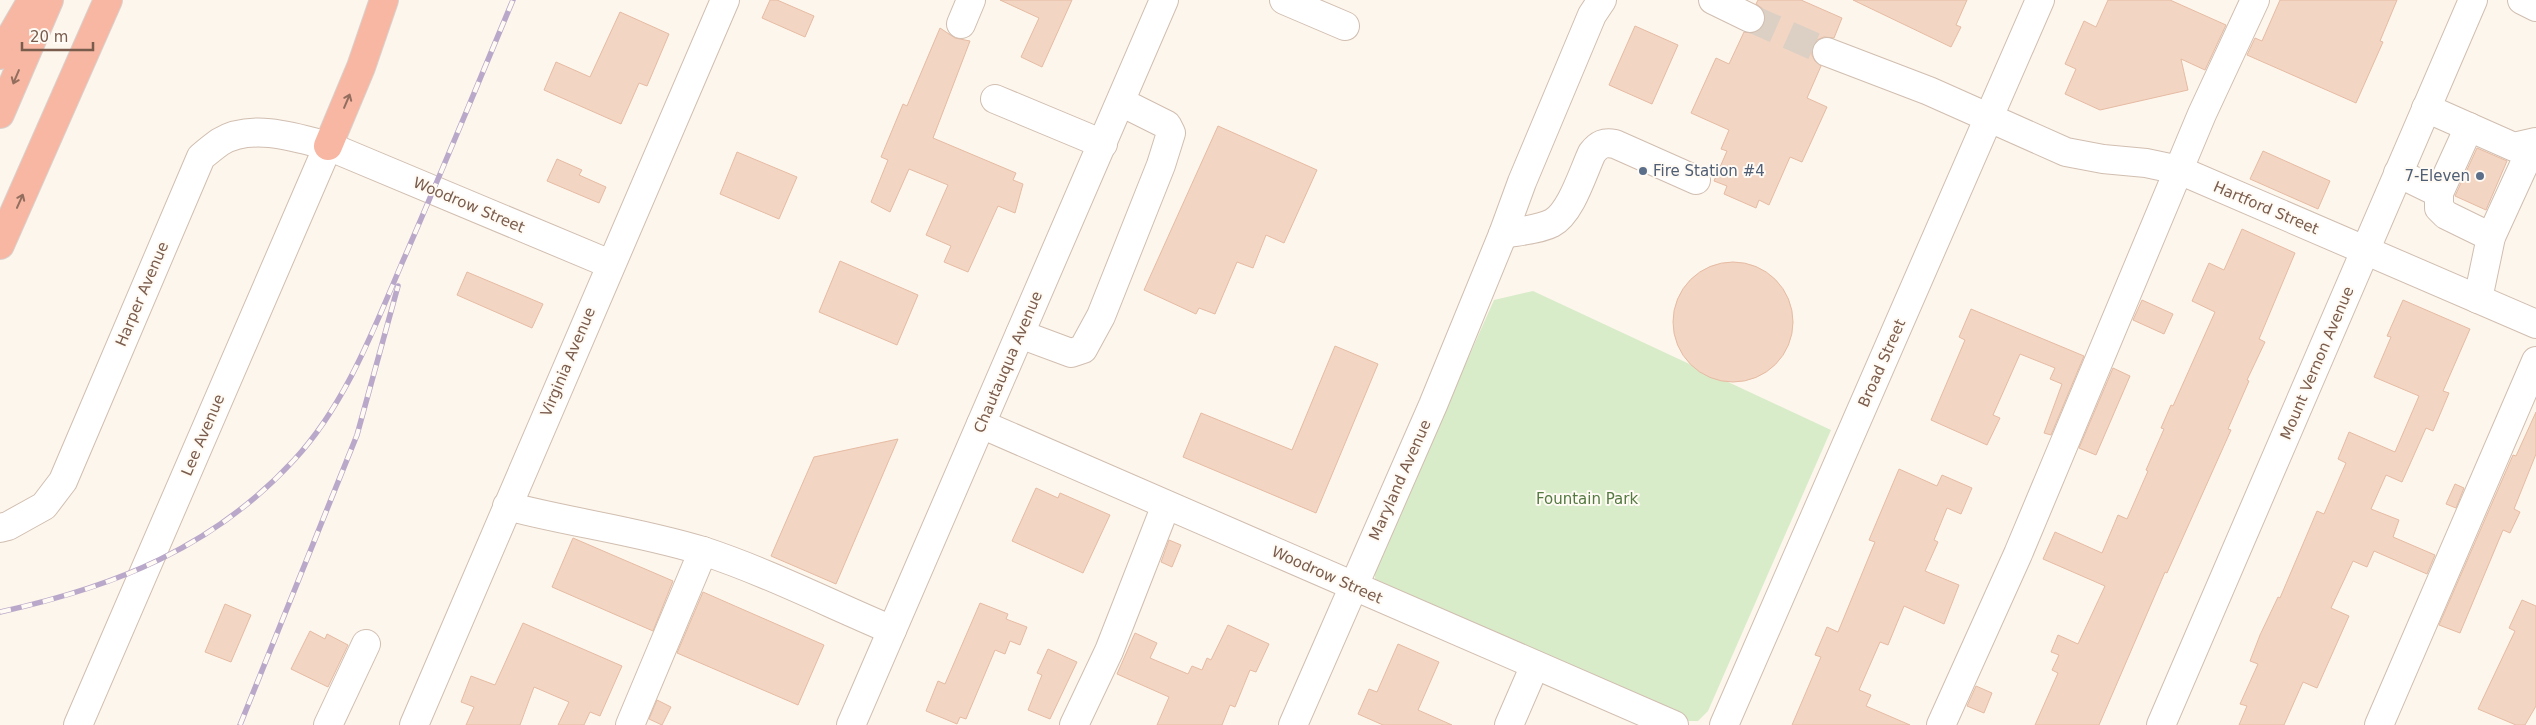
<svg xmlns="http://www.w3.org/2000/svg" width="2536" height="725" font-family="'DejaVu Sans',sans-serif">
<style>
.green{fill:#d8ecc9}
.building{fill:#f3d5c3;stroke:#e6bba3}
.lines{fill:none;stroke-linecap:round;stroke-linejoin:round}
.minor-tunnel{stroke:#dcd0c4;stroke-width:28;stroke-dasharray:28 14;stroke-linecap:butt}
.minor-casing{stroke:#d1beb0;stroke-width:30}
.highway-casing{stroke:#dad1cd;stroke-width:30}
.minor{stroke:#fff;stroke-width:28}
.highway{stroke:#f7b7a3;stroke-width:28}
.rail-casing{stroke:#b9a8c9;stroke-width:5.5}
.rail{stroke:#fffaf3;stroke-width:4;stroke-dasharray:11;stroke-linecap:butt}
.oneway{stroke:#936e5e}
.service-dot{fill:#5c6f8a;stroke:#fffaf3;stroke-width:2}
.labels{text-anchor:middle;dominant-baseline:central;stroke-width:4;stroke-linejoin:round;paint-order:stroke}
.service-label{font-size:15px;fill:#4e5e75;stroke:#fffaf3;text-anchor:start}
.street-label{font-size:15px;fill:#7a5c4d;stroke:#fffaf3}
.park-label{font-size:15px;fill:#537a41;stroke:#fffaf3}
</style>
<rect width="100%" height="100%" fill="#fdf6ec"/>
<path class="green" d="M1533,291L1831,430L1708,711L1698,721H1685L1375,581V567L1494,300Z"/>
<g class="building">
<path d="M770,0H777L814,16L805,37L762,18Z"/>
<path d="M1000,0H1072L1042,67L1021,57L1039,18Z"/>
<path d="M1758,0H1801L1842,18L1834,38L1824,37L1817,40L1812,47V55L1815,61L1821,66L1807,98L1827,107L1802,162L1790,157L1769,205L1759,200L1756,208L1724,194L1727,186L1714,181L1727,151L1721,149L1729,130L1691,113L1716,58L1729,64L1744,32L1752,33L1759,31L1764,25L1765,16L1763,9L1756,4Z"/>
<path d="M1853,0H1967L1956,25L1961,27L1951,47Z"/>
<path d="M2108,0H2170L2226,25L2205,70L2181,59L2188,90L2100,110L2065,94L2076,69L2065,64L2084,21L2096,27Z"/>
<path d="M2280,0H2397L2380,41L2383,42L2356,103L2247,55L2255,38L2262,41Z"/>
<path d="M620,12L669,34L647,86L639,83L621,124L544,90L556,62L590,77Z"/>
<path d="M1635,26L1678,45L1652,104L1609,85Z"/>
<path d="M940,28L955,38L970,41L933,138L1016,173L1013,180L1023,184L1015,213L998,206L968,272L944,262L951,246L926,235L948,185L909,169L890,212L871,202L888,160L881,157L903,104L907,106Z"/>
<path d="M1218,126L1317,170L1284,243L1266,235L1253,268L1237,262L1215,314L1199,308L1196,314L1144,290Z"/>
<path d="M2477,148L2507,161L2486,210L2455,196Z"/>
<path d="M2263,151L2330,181L2318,209L2250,179Z"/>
<path d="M737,152L797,177L779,219L720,194Z"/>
<path d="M557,159L582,170L579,175L606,187L599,203L547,181Z"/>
<path d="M2242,229L2295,253L2259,339L2265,342L2247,380L2249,381L2228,429L2231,430L2167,573L2165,572L2099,725H2035L2058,673L2052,670L2059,655L2051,652L2058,635L2078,644L2105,586L2043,559L2055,532L2102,553L2118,515L2127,519L2148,471L2146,470L2164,429L2161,428L2171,405L2173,406L2215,312L2192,301L2209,263L2224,270Z"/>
<path d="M840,261L918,295L897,345L819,312Z"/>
<circle cx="1733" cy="322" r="60"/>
<path d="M467,272L543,304L532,328L457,295Z"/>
<path d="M2142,300L2173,314L2164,334L2133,320Z"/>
<path d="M2403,300L2470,329L2443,391L2449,393L2433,431L2426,428L2402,482L2386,475L2371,509L2399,520L2393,537L2435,555L2427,574L2374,551L2367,567L2353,561L2331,608L2349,616L2317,688L2303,682L2284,725H2239L2247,706L2240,704L2258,664L2250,661L2260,635L2278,597L2280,598L2317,511L2324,514L2346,463L2338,459L2349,432L2395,452L2419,396L2374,377L2391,337L2387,336Z"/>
<path d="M1971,309L2084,356L2051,435L2044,433L2062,384L2050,379L2055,368L2020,354L1993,415L2000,418L1987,445L1931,420L1965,340L1959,337Z"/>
<path d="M1335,346L1378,364L1316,513L1183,457L1201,413L1292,450Z"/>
<path d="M2113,368L2130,376L2096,455L2079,448Z"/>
<path d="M2536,412V454L2514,509L2520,512L2510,533L2503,530L2460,633L2439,625L2513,455L2516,456Z"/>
<path d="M898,439L836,584L771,556L814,457Z"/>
<path d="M1899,469L1937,486L1942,475L1972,488L1961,514L1947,508L1934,540L1938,542L1925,571L1959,585L1944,624L1904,606L1888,645L1880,642L1859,690L1871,695L1866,706L1910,725H1792L1821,657L1815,655L1827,627L1838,632L1875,542L1869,540Z"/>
<path d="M2455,484L2464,488L2456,508L2446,504Z"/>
<path d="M1036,488L1058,498L1060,493L1110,515L1083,573L1012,541Z"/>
<path d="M573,538L673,581L653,631L552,587Z"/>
<path d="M1169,540L1181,545L1172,567L1161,562Z"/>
<path d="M703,592L824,645L798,705L677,653Z"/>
<path d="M2522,600L2536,606V706L2525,725H2516L2478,709L2515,631L2509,628Z"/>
<path d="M980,603L1008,614L1006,619L1027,627L1020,645L1010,641L1005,654L995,650L966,719L960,717L957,724L926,711L938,681L945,684Z"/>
<path d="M225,604L251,615L231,662L205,652Z"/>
<path d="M523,623L622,666L600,716L590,712L584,725H558L569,702L534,687L520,725H466L474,707L461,702L471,676L495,685Z"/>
<path d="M1228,625L1269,644L1256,672L1250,670L1235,707L1230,705L1222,725H1157L1169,697L1117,674L1135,633L1157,643L1150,658L1188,674L1192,666L1202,670L1207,658L1211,660Z"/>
<path d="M310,631L325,639L327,634L348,645L328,687L291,669Z"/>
<path d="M1398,644L1439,662L1418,710L1452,725H1383L1358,714L1369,689L1377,692Z"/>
<path d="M1048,649L1077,662L1050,719L1028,710L1042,675L1037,673Z"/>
<path d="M1976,686L1992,693L1984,713L1967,706Z"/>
<path d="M657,700L671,707L662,725L649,719Z"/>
</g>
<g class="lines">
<path class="minor-tunnel" d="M1750,18L1827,52"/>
<defs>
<g id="minor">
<path d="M1284,0L1345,26"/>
<path d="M1713,0L1750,18"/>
<path d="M2522,0L2536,7"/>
<path d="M961,24L971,0"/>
<path d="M1827,52L1929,91L2066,152L2103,159L2146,163L2179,170L2536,324"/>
<path d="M995,99L1103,144"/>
<path d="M2426,108L2514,147L2536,142"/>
<path d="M2398,173L2439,193L2469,127"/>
<path d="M2439,193V208L2446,215L2491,237"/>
<path d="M1503,234C1519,231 1538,230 1552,223C1571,213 1583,172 1592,153C1599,144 1604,142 1615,144L1696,180"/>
<path d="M2478,299L2491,237L2534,143"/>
<path d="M1020,334L1071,353L1083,349L1101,316L1161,165L1171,133L1167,125L1121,102"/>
<path d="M981,424L1674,725"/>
<path d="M507,506C572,523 638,531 703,551C767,572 830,604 892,630"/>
<path d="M0,528L8,526L44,506L63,481L201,157C207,152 213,147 220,142C251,123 295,137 328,146L610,264"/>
<path d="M78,725L328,146"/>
<path d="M328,725L366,644"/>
<path d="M414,725L725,0"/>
<path d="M630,725L703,551"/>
<path d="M851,725L1164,0"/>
<path d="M1074,725L1109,651L1166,505"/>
<path d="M1293,725L1433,405L1503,234L1522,182L1592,15L1602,0"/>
<path d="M1509,725L1535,665"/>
<path d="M1724,725L2040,0"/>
<path d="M1941,725L2018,554L2202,114L2255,0"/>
<path d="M2161,725L2473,0"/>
<path d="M2379,725L2536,361"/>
</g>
<g id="highway">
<path d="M0,55L32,0"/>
<path d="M0,114L49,0"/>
<path d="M328,146L361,67L384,0"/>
<path d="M0,245L108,0"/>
</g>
</defs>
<use href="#minor" class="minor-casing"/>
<use href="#highway" class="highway-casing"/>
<use href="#minor" class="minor"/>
<use href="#highway" class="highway"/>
<defs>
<g id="rail">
<path d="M0,612C114,587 213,548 294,460C345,405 373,331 402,263C440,176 476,88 513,0"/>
<path d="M240,725L357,435L398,286"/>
</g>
</defs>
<use href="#rail" class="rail-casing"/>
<use href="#rail" class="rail"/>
</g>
<defs><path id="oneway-shaft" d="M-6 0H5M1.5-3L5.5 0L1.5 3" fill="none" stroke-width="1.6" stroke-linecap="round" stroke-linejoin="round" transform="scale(1.25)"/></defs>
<g class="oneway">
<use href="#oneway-shaft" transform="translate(16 77) rotate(113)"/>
<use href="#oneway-shaft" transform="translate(347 101) rotate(-67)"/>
<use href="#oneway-shaft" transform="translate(20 201) rotate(-66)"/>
</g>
<g class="service-dot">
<circle cx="1643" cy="171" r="5"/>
<circle cx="2480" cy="176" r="5"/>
</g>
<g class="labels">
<g class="service-label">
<text x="1653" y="171">Fire Station #4</text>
<text x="2470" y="176" text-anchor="end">7-Eleven</text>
</g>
<g class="street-label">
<text transform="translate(469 205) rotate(23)">Woodrow Street</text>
<text transform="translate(2266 208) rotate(23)">Hartford Street</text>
<text transform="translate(142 294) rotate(-67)">Harper Avenue</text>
<text transform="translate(568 362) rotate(-67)">Virginia Avenue</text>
<text transform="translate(1008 362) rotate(-67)">Chautauqua Avenue</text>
<text transform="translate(1882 363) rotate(-66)">Broad Street</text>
<text transform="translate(2317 363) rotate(-67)">Mount Vernon Avenue</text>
<text transform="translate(203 435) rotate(-67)">Lee Avenue</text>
<text transform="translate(1400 480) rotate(-66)">Maryland Avenue</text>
<text transform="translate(1327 575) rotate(24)">Woodrow Street</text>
</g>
<g class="park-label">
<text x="1587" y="499">Fountain Park</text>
</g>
</g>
<path d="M22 42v8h71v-8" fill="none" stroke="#7a5c4d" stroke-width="2.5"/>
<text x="30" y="42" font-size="15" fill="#7a5c4d" stroke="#fffaf3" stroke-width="4" paint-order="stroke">20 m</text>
</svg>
